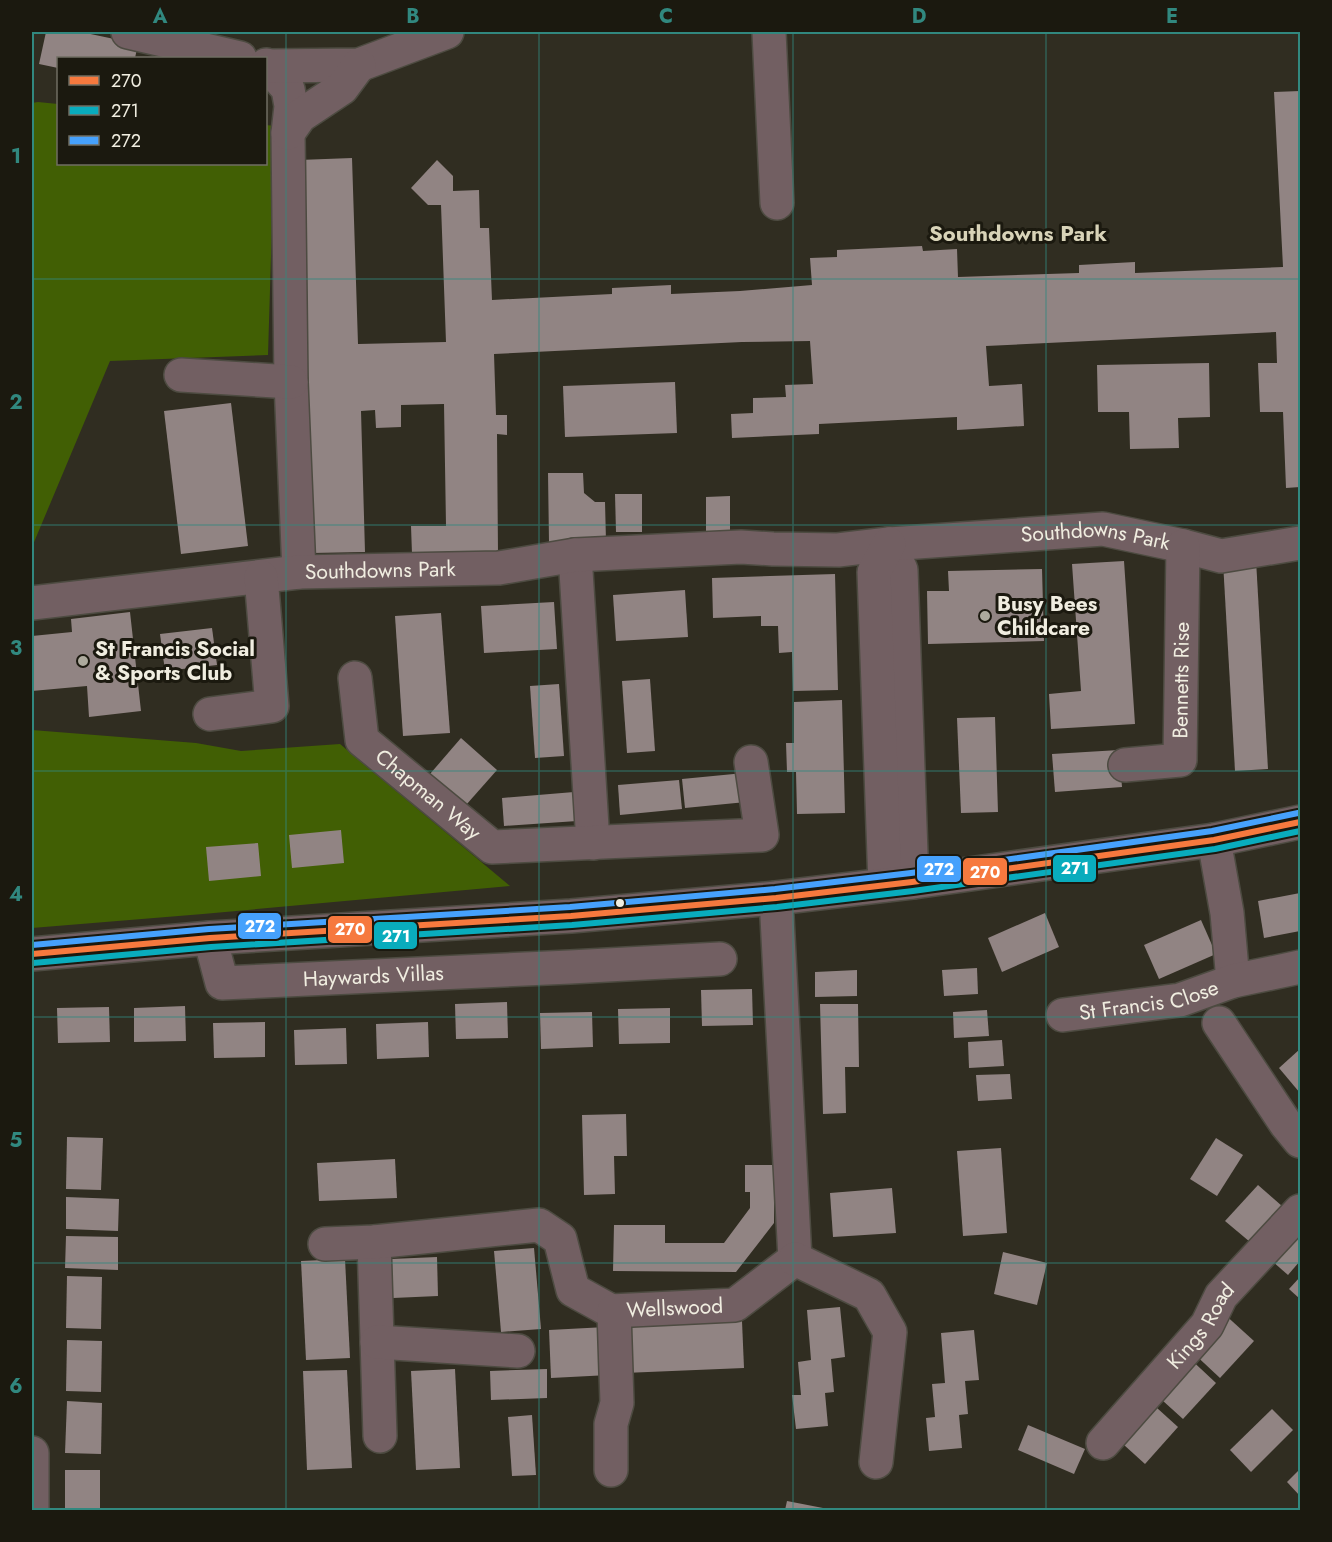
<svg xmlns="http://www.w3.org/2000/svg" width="1332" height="1542" font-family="Jost,sans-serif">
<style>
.forest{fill:#415f04}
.building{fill:#918483}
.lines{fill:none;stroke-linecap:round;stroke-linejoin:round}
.minor-casing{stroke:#4d4b41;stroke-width:36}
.minor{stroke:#725f62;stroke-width:33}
.bus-1-casing{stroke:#1b190f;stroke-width:10}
.bus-2-casing{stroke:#1b190f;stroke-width:10}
.bus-3-casing{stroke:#1b190f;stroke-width:10}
.bus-1{stroke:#f6793e;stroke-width:6}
.bus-2{stroke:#09acbd;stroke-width:6}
.bus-3{stroke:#46a1fc;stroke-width:6}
.grid{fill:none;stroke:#31887f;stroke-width:1.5;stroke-opacity:0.55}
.poi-dot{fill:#adaa9d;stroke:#1b190f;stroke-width:2}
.bus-dot{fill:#f0ede0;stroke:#1b190f;stroke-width:2}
.labels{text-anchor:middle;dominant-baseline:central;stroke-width:6;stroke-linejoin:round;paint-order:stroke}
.street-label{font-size:21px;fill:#f0ede0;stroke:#1b190f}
.poi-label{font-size:21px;font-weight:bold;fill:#f0ede0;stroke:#1b190f;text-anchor:start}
.neighbourhood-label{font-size:22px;font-weight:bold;fill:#d8d3b8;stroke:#1b190f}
.line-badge{stroke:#1b190f;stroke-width:2}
.badge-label{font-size:16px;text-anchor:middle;font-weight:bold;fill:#fff}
.neatline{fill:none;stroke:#31887f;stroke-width:2}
.grid-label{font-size:20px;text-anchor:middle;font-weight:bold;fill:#31887f}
</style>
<rect width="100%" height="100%" fill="#302d21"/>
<g class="forest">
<path d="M38,102L58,104V164H266V125L275,126L268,355L110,361L32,547V103Z"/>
<path d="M32,730L196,743L241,751L340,744L510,886L203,914L32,928Z"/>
</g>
<g class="building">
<path d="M46,32H81L138,44L135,58H58V68L39,64Z"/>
<path d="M1300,91V487L1286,488L1283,412H1260L1258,363H1277L1276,332L986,346L989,386L1022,384L1024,426L957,430V417L819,424V434L732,438L731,414L753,413V398L786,397L785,385L813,384L810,341L742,342L494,354L496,415H507V435L497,434L498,553L412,554L411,526H446L444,404L401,405V427L376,428L375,410L361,411L365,552L312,553L299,160L352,158L358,344L446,342L441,205H428L411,188L437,160L453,176V191L479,190L480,228H489L492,300L612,294V288L671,285V294L740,291L812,285L810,258L837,257V250L922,246L923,251L957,249L958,277L1079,273V265L1135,262V273L1283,267L1274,92Z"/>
<path d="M1209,363L1210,417L1178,418L1179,448L1130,449L1129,412H1098L1097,365Z"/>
<path d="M675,382L677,433L565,437L563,386Z"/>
<path d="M231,403L248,546L181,554L164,411Z"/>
<path d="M548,473H583L584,493L595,502H605L606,541L549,542Z"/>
<path d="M615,494H642V532H616Z"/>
<path d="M730,496V531H706V497Z"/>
<path d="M1256,560L1268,769L1235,771L1223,562Z"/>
<path d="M1124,561L1135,724L1051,729L1049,694L1081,691L1072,564Z"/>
<path d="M1042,569L1044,641L928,644L927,591H949L948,571Z"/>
<path d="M835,574L838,690L793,691L792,652L779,653L778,626H761V616L713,618L712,578Z"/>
<path d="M685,590L688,637L616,641L613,595Z"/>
<path d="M554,602L557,649L484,653L481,606Z"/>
<path d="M130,612L141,711L89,717L87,686L32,691V636L72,632L71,619Z"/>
<path d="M441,613L450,733L403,736L395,616Z"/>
<path d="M212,628L217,665L165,671L160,634Z"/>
<path d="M650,679L655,751L627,753L622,681Z"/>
<path d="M559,684L564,756L535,758L530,686Z"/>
<path d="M842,700L845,813L797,814L796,772H787L786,743H794V702Z"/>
<path d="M995,717L998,812L961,813L957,718Z"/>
<path d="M461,738L497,770L466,805L430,774Z"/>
<path d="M1119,750L1122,787L1055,792L1052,754Z"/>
<path d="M744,773L746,802L685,808L682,779Z"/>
<path d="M679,780L682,809L620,815L618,785Z"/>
<path d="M574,792L577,821L504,826L502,798Z"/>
<path d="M341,830L344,863L292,868L289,835Z"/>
<path d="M258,843L261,876L209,881L206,847Z"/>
<path d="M1300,893V931L1264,938L1258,901Z"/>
<path d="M1045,913L1059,947L1002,972L988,938Z"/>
<path d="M1201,920L1216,954L1159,979L1144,945Z"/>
<path d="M977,968L978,994L944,996L942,970Z"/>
<path d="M857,970V996L815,997V972Z"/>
<path d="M752,989L753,1025L702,1026L701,990Z"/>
<path d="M507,1002L508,1038L456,1039L455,1004Z"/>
<path d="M820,1004H858L859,1067H845L846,1113L823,1114Z"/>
<path d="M185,1006L186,1041L134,1042V1008Z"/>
<path d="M109,1007L110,1042L58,1043L57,1008Z"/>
<path d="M670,1008V1043L619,1044L618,1009Z"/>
<path d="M987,1010L989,1036L954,1038L953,1012Z"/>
<path d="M592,1012L593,1047L541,1049L540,1013Z"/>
<path d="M265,1022V1057L214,1058L213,1023Z"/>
<path d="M428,1022L429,1057L377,1059L376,1024Z"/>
<path d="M346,1028L347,1064L295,1065L294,1030Z"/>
<path d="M1002,1040L1004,1066L969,1068L968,1042Z"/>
<path d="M1300,1049V1093L1279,1068Z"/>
<path d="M1010,1074L1012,1099L978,1101L976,1075Z"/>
<path d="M626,1114L627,1156H614L615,1194L584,1195L582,1115Z"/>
<path d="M67,1137L103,1138L101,1190L66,1189Z"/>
<path d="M1216,1138L1243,1155L1217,1196L1190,1179Z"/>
<path d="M1001,1148L1007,1233L963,1236L957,1151Z"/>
<path d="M395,1159L397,1198L319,1201L317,1163Z"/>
<path d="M745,1165H774V1223L736,1272L613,1271L614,1225H665V1243H724L750,1208V1192H745Z"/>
<path d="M1258,1185L1282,1206L1250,1242L1225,1221Z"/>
<path d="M892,1188L896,1233L833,1237L830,1193Z"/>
<path d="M66,1197L119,1199L118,1231L66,1229Z"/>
<path d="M1300,1221V1261L1288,1275L1264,1254Z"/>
<path d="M66,1236L118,1237V1270L65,1268Z"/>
<path d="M534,1248L541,1329L501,1332L494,1251Z"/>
<path d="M1003,1252L1047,1263L1037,1305L994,1294Z"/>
<path d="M437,1257L438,1296L393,1298L391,1259Z"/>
<path d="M345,1259L350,1358L306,1360L301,1261Z"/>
<path d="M67,1276L102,1277L101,1329L66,1328Z"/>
<path d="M1300,1277V1299L1289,1289Z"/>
<path d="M840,1307L845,1357L831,1359L834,1392L825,1393L828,1426L796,1429L792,1395H801L798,1362L811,1360L807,1310Z"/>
<path d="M1222,1312L1254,1341L1220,1378L1189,1349Z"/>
<path d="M742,1321L744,1368L624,1373L622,1325Z"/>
<path d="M606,1327L609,1375L551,1378L549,1330Z"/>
<path d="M974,1330L979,1380L965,1381L968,1414L959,1415L962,1448L929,1451L926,1418L935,1417L932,1384L945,1383L941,1333Z"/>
<path d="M67,1340L102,1341L101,1392L66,1391Z"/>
<path d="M1185,1354L1216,1383L1183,1419L1152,1391Z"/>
<path d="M455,1369L460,1468L416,1470L411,1371Z"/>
<path d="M547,1369V1398L491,1400L490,1371Z"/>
<path d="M347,1370L352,1468L307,1470L303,1371Z"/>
<path d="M1146,1398L1178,1427L1145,1464L1113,1435Z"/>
<path d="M67,1401L102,1403L101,1454L65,1453Z"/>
<path d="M1272,1409L1293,1430L1251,1472L1230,1450Z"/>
<path d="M532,1415L536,1475L512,1476L508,1417Z"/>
<path d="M1028,1425L1085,1449L1074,1474L1018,1450Z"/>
<path d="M1300,1469V1496L1287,1482Z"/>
<rect x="65" y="1470" width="35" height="40"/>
<path d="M787,1501L823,1508V1510H785Z"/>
</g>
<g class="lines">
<defs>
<g id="minor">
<path d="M128,32L240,58"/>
<path d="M769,32L777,203"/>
<path d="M266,65L268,66L288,89L291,106L288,133L291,382L299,572"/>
<path d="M268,66L359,65L447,32"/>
<path d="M288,133L300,116L342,88L359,65"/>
<path d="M181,375L291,382"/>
<path d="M889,544L901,570L912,882"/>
<path d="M575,555L593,843"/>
<path id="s1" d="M32,603L299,572L499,568L575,555L741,547L773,549L838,550L889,544L1103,529L1183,546L1221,556L1300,543"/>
<path id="s2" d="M355,678L362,740L492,847L762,835L751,762"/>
<path d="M210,714L272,706L261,577"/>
<path id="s3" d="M1125,765L1180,760L1183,546"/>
<path d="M1214,840L1227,913L1233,981"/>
<path d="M885,885L874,572L889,544"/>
<path d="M776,898L795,1259"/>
<path id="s4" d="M210,938L222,983L570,967L720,959"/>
<path d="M32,954L210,938L571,916L776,898L912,882L1214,840L1300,822"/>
<path id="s5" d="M1063,1015L1180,1000L1233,981L1300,967"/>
<path d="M1219,1023L1286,1124L1300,1141"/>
<path d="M374,1242L380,1436"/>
<path id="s6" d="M325,1244L374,1242L539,1225L560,1239L573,1290L611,1311L735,1305L795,1259"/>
<path d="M795,1259L869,1295L890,1332L876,1462"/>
<path d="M377,1342L518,1351"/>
<path id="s7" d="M1103,1443L1207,1325L1221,1296L1300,1211"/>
<path d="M32,1453V1510"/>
<path d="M611,1470V1424L617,1403L614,1311"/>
</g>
</defs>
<use href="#minor" class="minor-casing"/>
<use href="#minor" class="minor"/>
<defs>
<path id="bus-1" d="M32,954L210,938L571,916L776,898L912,882L1214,840L1300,822"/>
<path id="bus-2" d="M33,963L211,947L572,925L777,907L913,891L1215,849L1300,831"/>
<path id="bus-3" d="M32,945L209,929L570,907L775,889L911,873L1212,831L1298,813"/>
</defs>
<use href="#bus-1" class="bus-1-casing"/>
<use href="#bus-2" class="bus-2-casing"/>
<use href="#bus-3" class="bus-3-casing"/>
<use href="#bus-1" class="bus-1"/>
<use href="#bus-2" class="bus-2"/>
<use href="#bus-3" class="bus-3"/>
</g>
<path class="grid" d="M286,32V1510M539,32V1510M793,32V1510M1046,32V1510M32,279H1300M32,525H1300M32,771H1300M32,1017H1300M32,1263H1300"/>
<g class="poi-dot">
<circle cx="985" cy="616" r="6"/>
<circle cx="83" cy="661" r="6"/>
</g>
<circle class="bus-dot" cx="620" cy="903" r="5"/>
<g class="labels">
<g class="street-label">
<text stroke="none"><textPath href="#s1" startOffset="1068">Southdowns Park</textPath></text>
<text stroke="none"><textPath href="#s1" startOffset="350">Southdowns Park</textPath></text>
<text stroke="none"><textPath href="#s3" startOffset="135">Bennetts Rise</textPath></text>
<text stroke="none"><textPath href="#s2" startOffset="148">Chapman Way</textPath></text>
<text stroke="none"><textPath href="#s4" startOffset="198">Haywards Villas</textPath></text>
<text stroke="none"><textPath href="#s5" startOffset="87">St Francis Close</textPath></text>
<text stroke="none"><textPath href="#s6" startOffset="400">Wellswood</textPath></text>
<text stroke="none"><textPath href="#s7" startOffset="153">Kings Road</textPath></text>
</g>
<g class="poi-label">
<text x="997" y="604">Busy Bees<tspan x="997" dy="24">Childcare</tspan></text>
<text x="95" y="649">St Francis Social<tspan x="95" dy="24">&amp; Sports Club</tspan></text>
</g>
<g class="neighbourhood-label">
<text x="1018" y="233">Southdowns Park</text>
</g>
</g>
<g class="line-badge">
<rect x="1052" y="854" width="45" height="29" rx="6" fill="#09acbd"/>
<rect x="916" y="855" width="46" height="28" rx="6" fill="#46a1fc"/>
<rect x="962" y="857" width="46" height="29" rx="6" fill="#f6793e"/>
<rect x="237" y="912" width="45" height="28" rx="6" fill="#46a1fc"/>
<rect x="327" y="915" width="46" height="29" rx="6" fill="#f6793e"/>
<rect x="373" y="921" width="45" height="29" rx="6" fill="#09acbd"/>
</g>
<g class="badge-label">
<text x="1075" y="874">271</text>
<text x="939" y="875">272</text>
<text x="985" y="878">270</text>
<text x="260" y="932">272</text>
<text x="350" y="935">270</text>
<text x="396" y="942">271</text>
</g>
<rect width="1332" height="1542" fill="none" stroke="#1b190f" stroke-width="66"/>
<rect x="57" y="57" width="210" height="108" fill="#1b190f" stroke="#706e63" stroke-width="1.5"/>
<rect x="69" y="76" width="30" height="9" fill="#f6793e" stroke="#706e63" stroke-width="1.5"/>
<text x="111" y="87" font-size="18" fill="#f0ede0">270</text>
<rect x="69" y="106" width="30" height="9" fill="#09acbd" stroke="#706e63" stroke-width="1.5"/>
<text x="111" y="117" font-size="18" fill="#f0ede0">271</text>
<rect x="69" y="136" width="30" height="9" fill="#46a1fc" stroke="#706e63" stroke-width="1.5"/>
<text x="111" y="147" font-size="18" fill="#f0ede0">272</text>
<rect x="33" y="33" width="1266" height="1476" class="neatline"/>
<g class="grid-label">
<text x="160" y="23">A</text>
<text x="413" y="23">B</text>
<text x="666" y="23">C</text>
<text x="919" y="23">D</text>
<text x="1172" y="23">E</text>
<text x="16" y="163">1</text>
<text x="16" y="409">2</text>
<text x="16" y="655">3</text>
<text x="16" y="901">4</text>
<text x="16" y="1147">5</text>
<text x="16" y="1393">6</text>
</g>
</svg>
